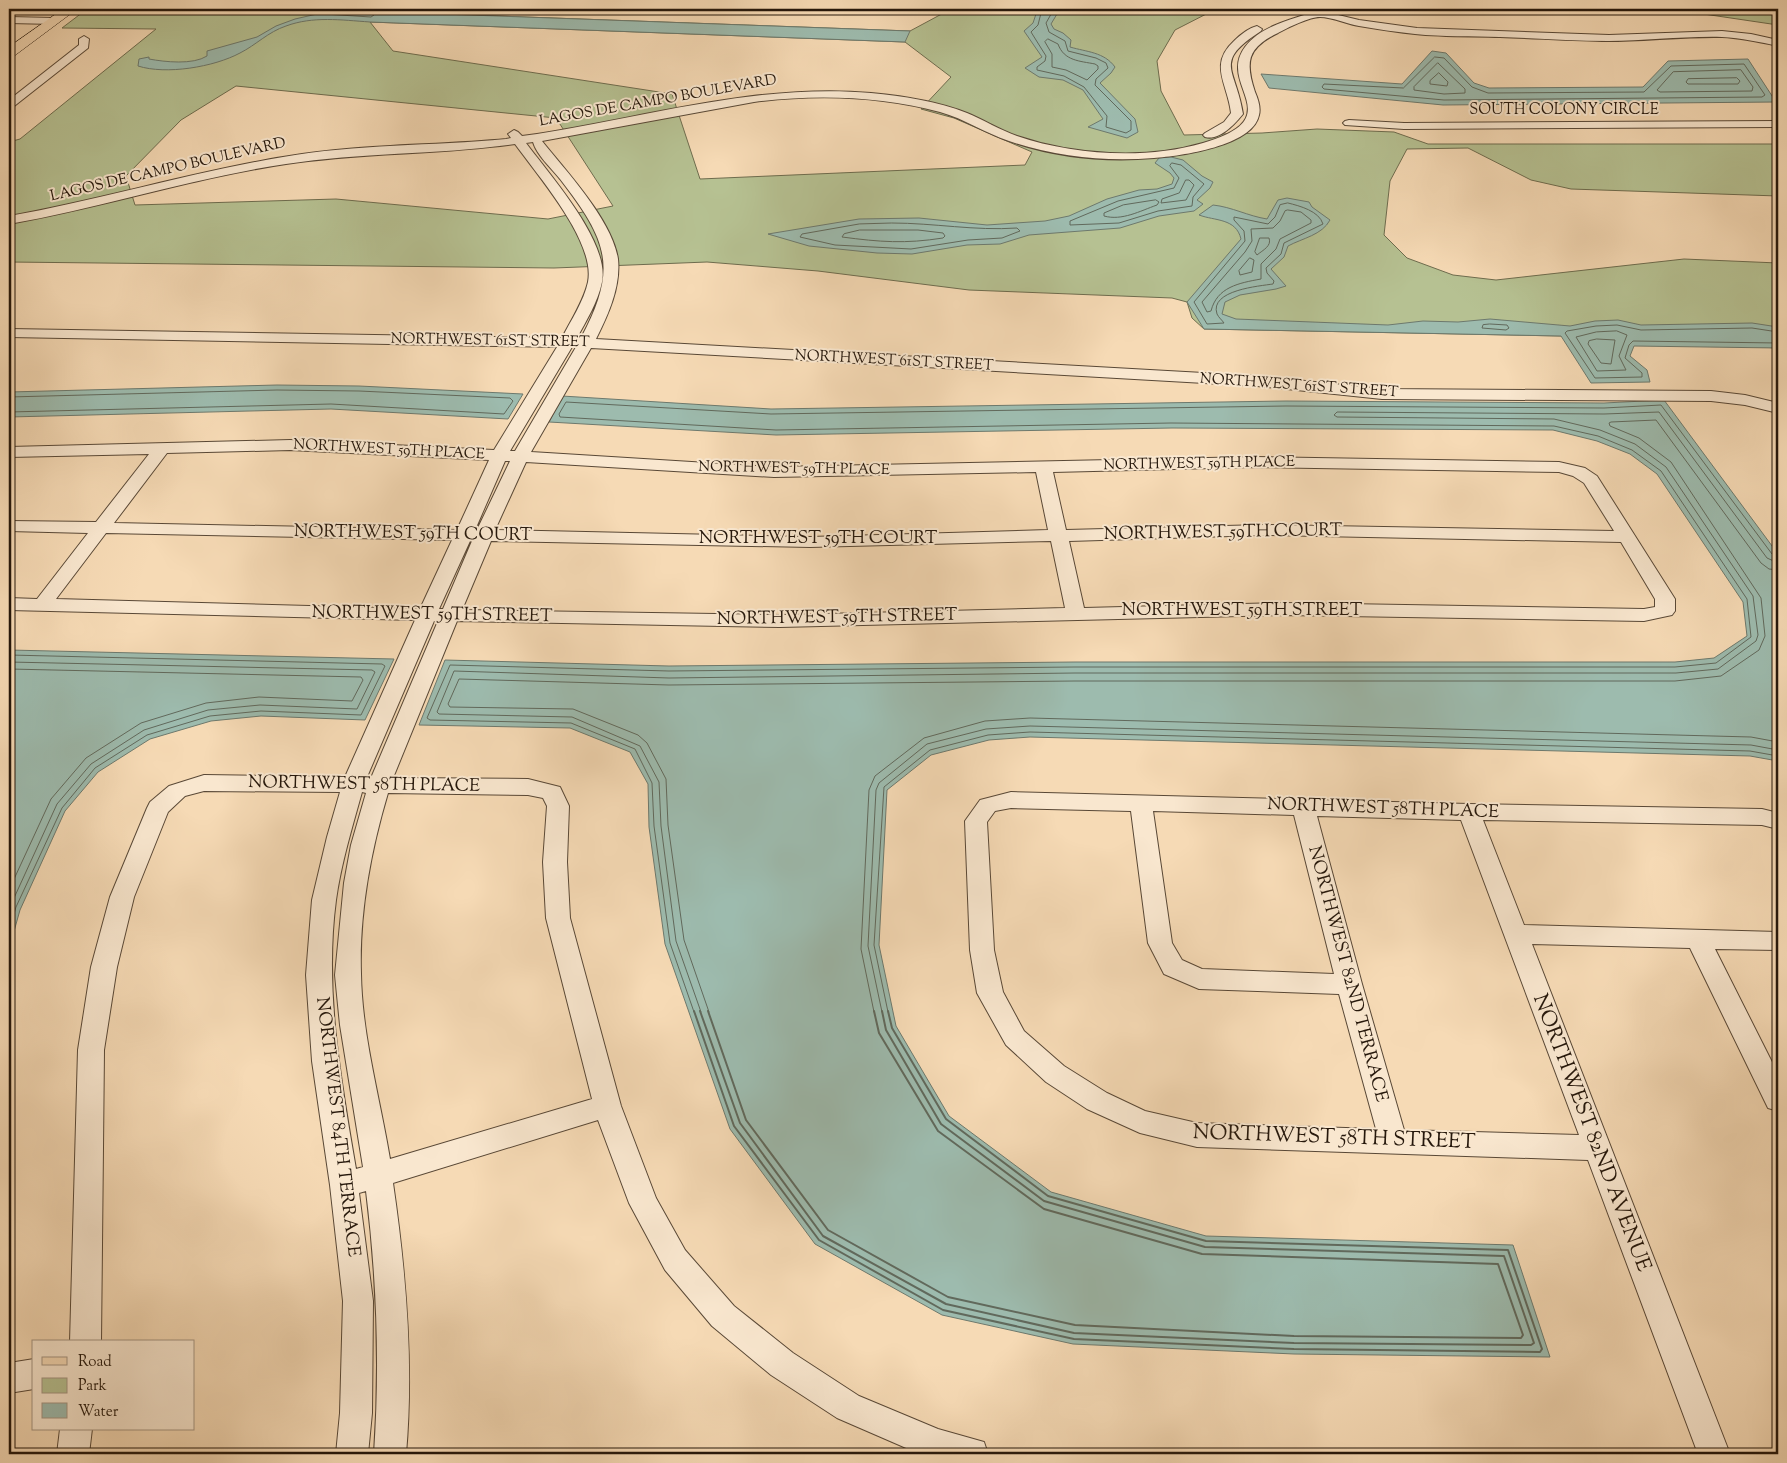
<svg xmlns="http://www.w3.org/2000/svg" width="1787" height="1463" font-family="'Sorts Mill Goudy',serif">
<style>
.green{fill:#b6c192;stroke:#6e6c4e;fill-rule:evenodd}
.water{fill:#9dbbae;stroke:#6d796d}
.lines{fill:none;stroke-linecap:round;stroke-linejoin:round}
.shore-far1{stroke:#61695c;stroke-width:1}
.shore{stroke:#61695c;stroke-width:2}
.minor-casing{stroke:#594836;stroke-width:2}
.major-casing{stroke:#25170b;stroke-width:1}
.minor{fill:#f9e7cf;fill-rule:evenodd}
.major{fill:#f6dab5;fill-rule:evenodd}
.wall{fill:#ca947a;stroke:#25170b}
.labels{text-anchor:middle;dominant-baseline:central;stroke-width:4;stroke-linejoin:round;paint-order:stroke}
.far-street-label{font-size:15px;fill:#25170b;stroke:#f9e7cf}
.street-label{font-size:18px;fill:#25170b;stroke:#f9e7cf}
.near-street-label{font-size:21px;fill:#25170b;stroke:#f9e7cf}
</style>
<rect width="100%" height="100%" fill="#f6dab5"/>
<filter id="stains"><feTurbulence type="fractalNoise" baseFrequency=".004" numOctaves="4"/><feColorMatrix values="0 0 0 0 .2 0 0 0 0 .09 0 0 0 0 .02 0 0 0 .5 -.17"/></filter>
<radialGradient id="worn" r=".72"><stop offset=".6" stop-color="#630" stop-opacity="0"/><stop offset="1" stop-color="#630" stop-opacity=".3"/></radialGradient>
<g class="green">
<path d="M87,9H394L388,12L910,31L951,9H1216L1175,30L1157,61L1161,91L1184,135L1262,133L1317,129L1394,132L1428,144H1778V196L1571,189L1531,180L1468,148L1407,149L1390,181L1384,235L1407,258L1453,275L1496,280L1684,259L1778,263V348L1561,336L1204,329L1192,318L1187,302L1172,298L969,290L818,271L707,262L554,268L9,262V142L20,139L156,29L62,28ZM370,22L905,42L951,77L921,109L954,118L1032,152L1025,165L700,179L672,94L393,51ZM236,86L556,118L613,206L548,219L336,199L135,205L126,176L181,120Z"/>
<path d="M1670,9H1778V25Z"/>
</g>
<g class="water">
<path d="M315,9H370L387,12L910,31L905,42L370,22C341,20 313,16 286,26C268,32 256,45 240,53C214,67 166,75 138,66L139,59L149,57V59C165,62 193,65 207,56V51L257,37L276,26L295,19L317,14Z"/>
<path d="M1034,9H1060L1051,24L1054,29L1063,33L1071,40L1070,47C1087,52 1104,52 1115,67L1111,73L1100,83L1135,119L1138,132L1127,138L1088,127L1103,119L1083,90L1063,80L1039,77L1025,68L1042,57L1024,31L1033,23L1037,11Z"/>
<path d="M1432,51L1446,53L1474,83L1489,88L1643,87L1668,61L1748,59L1776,102L1443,105L1269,88L1261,74L1402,84Z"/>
<path d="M1171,157L1183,160L1202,176L1213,182L1210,188L1197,200L1203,204L1194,211L1159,216L1120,228L1029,235L1000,244L967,245L912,254L877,253L809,246L768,234L859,219L919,218L987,225L1045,221L1069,216L1107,199L1139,190L1157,189L1172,184L1174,178L1170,173L1155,163L1159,158Z"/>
<path d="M1287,198L1309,202L1312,207L1330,220C1322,235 1303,238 1288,246L1284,257L1271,269L1286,286L1276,289L1240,295L1225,302L1222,314L1236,319L1388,325L1423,321L1458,322L1490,319L1570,326L1595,321L1618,320L1641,325L1752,323L1778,327V348L1634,346L1630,356L1647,370L1650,382L1591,383L1561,336L1204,329L1187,302L1241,239C1236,218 1215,221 1199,215L1213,205C1232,207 1248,216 1267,219L1278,200Z"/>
<path d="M277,385L359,386L523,394L508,419L331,409L9,417V392Z"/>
<path d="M562,396L771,409L1286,401L1604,403L1664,400L1778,554V761L1750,756L1030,737L989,740L931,755L887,790L879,945L896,1026L949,1116L1051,1192L1206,1236L1513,1245L1550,1357L1294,1354L1073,1344L942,1315L815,1244L730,1129L665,944L649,827L648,784L630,752L570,728L419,725L445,660L669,666L1075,662H1675L1714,658L1747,636L1743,602L1657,474L1630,454L1597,441L1553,430L1172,428L776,435L549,422Z"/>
<path d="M9,650L394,659L365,720L261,716L211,721L150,739L98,772L65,811L20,910L9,949Z"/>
</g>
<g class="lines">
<g class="shore-far1">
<path d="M321,9L324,14L371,17L374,15L373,9"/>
<path d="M1042,9L1038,25L1031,32L1046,56L1045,61L1037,67V70L1064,76L1084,87L1107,116L1106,127L1126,133L1131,130V121L1095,85L1096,79L1108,68L1106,63L1096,58L1068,51L1065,41L1049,32L1046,23L1054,9"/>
<path d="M1048,39L1058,44C1064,61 1080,61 1095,64L1098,66V69L1087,80L1066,70L1052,67V54L1045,42Z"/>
<path d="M1435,57L1444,58L1472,87L1488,93L1644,92L1671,66L1744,64L1765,95L1762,97L1444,100L1324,89L1322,87L1324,84L1403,88Z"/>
<path d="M1438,63L1465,89V93L1444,94L1414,90V87Z"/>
<path d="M1741,70L1753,87L1752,91L1660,92L1657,90L1673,72Z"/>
<path d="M1439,73L1448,82L1447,86L1430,84V81Z"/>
<path d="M1737,78L1740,81L1738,84H1688L1686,82L1688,79Z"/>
<path d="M1172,163L1181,165L1204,184L1193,197L1192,206L1158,211L1119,223L1070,225V221L1118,201L1174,188L1179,178L1170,166Z"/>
<path d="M1186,180H1189L1194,185L1186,200L1161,203L1162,199L1179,193Z"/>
<path d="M1156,200L1159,202L1157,205C1140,211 1122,221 1104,216V213L1123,205Z"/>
<path d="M1288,203C1300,206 1319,211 1323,224L1284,243L1281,254L1266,268L1267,273L1274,281L1273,284C1260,286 1209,290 1217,314C1219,318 1222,320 1224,323L1207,324L1194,302L1245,241L1244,231L1234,220V217L1268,224L1275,217L1280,205Z"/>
<path d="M1288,210L1301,212L1311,220V223L1280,239L1276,249L1261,264V279C1239,283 1217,287 1211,311L1207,312L1202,302L1245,252L1252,241L1251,229L1273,228L1280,221L1285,211Z"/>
<path d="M892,223C934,223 975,231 1017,228L1020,231L1002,238L968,240L911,249L835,245L800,237L802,234L859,224Z"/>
<path d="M860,230H918L943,233L945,236L943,238C905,244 880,242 842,237L844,234Z"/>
<path d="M1260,238H1269C1272,246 1263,250 1257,255L1255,252Z"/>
<path d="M1250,258L1254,260L1252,272L1240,275L1239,271Z"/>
<path d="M1490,324L1507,325L1509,328L1506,330L1482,328L1483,325Z"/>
<path d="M1617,331L1627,335L1619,356L1626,370L1597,371L1576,337L1596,332Z"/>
<path d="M1778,332L1752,328L1641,330L1617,325L1596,326L1567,331L1565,333L1595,378L1642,377V373L1625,358L1629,345L1633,341L1778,343"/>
<path d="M1597,339L1615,340L1611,364L1601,363L1588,344L1589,341Z"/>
<path d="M9,397L277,390L359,391L510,398L513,401L504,414L331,404L9,412"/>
<path d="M9,655L382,664L385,666L361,715L261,711L210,716L147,735L95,768L62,808L16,907L9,931"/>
<path d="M9,662L372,670L375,672L357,709L260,705L208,710L144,730L91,764L57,804L9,909"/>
<path d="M9,669L361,677L363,680L352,701L259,697L206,703L141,723L86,758L51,799L9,890"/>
<path d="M694,1012L670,943L654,826L652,783L635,749L571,723L430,720L427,718L450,665L669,671L1075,667H1675L1716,663L1751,637L1747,599L1661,471L1632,450L1598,436L1554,426L1171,423L776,430L560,417L559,414L566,402L771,414L1286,406L1604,408L1661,405L1772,554L1778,556"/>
<path d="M701,1012L676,941L661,826L659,782L640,746L572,717L439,714L437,712L454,671L669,678L1075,673H1676L1718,669L1756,641L1758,635L1753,596L1666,467L1635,444L1600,430L1554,419L1337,417L1334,415L1337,412L1604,414L1659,412L1767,558L1778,563"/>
<path d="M709,1012L684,940L668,825L666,779L647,743L638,735L573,709L450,707L448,704L459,679L669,685L1075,681H1675L1721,676L1759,650L1765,636L1761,598L1671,462L1639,438L1610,426L1609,423L1611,422L1656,420L1761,563L1769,569L1778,570"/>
<path d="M874,1012L861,949L869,790L875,776L924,738L985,721L1030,718L1751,737L1778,742"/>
<path d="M882,1012L868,946L876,790L879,783L927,744L986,729L1030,726L1751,745L1778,750"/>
<path d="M888,1012L874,945L884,787L930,750L988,735L1030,732L1750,751L1778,756"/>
</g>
<g class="shore">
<path d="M694,1011L734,1126L819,1240L943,1310L1074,1339L1294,1349L1540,1352L1542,1349L1508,1250L1206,1241L1048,1196L946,1119L892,1028L888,1011"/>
<path d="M700,1011L740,1123L823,1236L946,1304L1074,1333L1294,1343L1531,1345L1534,1343L1504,1256L1205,1247L1044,1201L941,1124L886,1030L882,1011"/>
<path d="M708,1011L746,1120L828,1230L948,1297L1075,1325L1294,1336L1521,1338L1523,1335L1498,1264L1202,1254L1044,1209L938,1131L879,1033L874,1011"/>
</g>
<defs>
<g id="minor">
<path d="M1324,9H1338L1330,13L1359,20L1417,28L1609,35L1722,31L1751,34L1778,40V46C1760,42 1741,38 1722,37C1684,36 1646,41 1608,41C1572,41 1536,38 1500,37C1472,36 1443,37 1415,34C1396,32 1377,29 1359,26C1347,24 1332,17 1320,17C1309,17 1287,28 1278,33C1247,48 1245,62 1255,92C1258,99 1261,108 1259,115C1253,146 1181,156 1154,158C1106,162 1055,157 1009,141C985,133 965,119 940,112C880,96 815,94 754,102L542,141C566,171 612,220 618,259C621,287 608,315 596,339L1257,376L1382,389L1711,391L1745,395L1778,403V413L1745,405L1711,401L1382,399L1257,386L591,348L531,452L774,467L1255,457L1559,462L1585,468L1597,476L1675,599V611L1672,615L1644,621L1284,615L780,627L457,621L393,778L528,779L560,787L569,806L567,862L570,918L621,1106L656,1198L685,1250L734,1306L793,1353L859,1396L938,1429L984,1442L988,1454H920L837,1418L771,1375L712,1326L665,1270L629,1203L598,1120L393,1183C406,1272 414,1364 406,1454H374C380,1366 377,1279 366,1191L359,1193L373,1301L372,1413L368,1454H336L340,1413L343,1301L330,1185L312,1061L306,975L312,900L327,837L340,792L204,791L185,796L168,812L134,897L117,967L104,1050L101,1342H70L78,1050L91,967L110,897L147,808L150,802L169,786L204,775L345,777L415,620L9,610V598L37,599L88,533L9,531V521L96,522L149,454L9,457V447L290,440L494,450L557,347L9,337V329L562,338C571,320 584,301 588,282C596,242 538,176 515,144C439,155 362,152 286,164C192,178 102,208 9,224V216C101,200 191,172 283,157C356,144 432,146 506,139L511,138L508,134L514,130L518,132L522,136L537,134C647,117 758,83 871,93C903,96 937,101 967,113C984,120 1000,130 1017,136C1073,155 1145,160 1203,143C1292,117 1216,86 1245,47C1262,24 1300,17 1324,9ZM533,142C536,154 551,168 560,179C607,240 619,267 581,338H577C586,321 598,302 602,282C610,242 549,174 526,143ZM572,347H576L515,451H510ZM290,450L489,460L457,530L114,523L167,453ZM505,461H510L477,530H475ZM526,462L774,477L1036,472L1048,530L810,537L495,530ZM1255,467L1559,472L1573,476L1584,483L1614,531L1264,525L1066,530L1053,472ZM106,533L452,540L420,609L56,599ZM1264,535L1621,542L1655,599V607L1644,609L1284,603L1084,608L1069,541ZM470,541H472L443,609H439ZM491,541L810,547L1051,541L1065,608L780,615L462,610ZM434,621H438L371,778L367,777ZM362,792L366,793L351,845L344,883L335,975L340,1025L363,1167L356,1169C341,1081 324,990 336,900C341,864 352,828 362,792ZM388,793L528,795L543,798L547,806L543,862L546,918L592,1099L390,1159C380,1098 362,1036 361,974C359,913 371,850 388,793Z"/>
<path d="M9,17L54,18L59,21L54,24L9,23Z"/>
<path d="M1257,26L1262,29L1261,31C1212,63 1236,67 1243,114C1235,124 1219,141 1205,137L1203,135L1205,133L1224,122L1231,113C1228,84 1208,65 1234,41C1240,35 1249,28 1257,26Z"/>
<path d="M84,36L89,39L88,48L13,107L9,108V100L79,45V39Z"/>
<path d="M1349,120L1404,123L1778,121V127L1404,129L1345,125L1343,123L1345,121Z"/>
<path d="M1011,792L1469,804L1762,809L1778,813V829L1762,825L1483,820L1524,925L1778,932V950L1715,949L1778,1074V1111L1768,1108L1690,948L1532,944L1730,1454H1698L1588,1160L1197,1147L1140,1133L1087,1109L1046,1082L1006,1045L977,993L970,950L965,821L980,800ZM1011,808L1131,811L1148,943L1164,974L1199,989L1339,994L1376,1129L1197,1123L1145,1111L1107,1093L1064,1066L1024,1031L1003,992L994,950L987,822L995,811ZM1153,811L1294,815L1334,974L1202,969L1182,960L1172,943ZM1317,816L1461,820L1579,1135L1404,1130L1362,984Z"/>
<path d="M34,1359V1389L9,1393V1363Z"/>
<path d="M60,1429H92L89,1454H57Z"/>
</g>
<path id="major" d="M63,9H77L14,56L9,57V47Z"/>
</defs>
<use href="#minor" class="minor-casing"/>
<use href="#major" class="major-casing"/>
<use href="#minor" class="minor"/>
<use href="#major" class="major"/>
</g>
<path class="wall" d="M168,9H195L191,11H169Z"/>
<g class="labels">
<g class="far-street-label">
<text transform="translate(658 101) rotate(-10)">LAGOS DE CAMPO BOULEVARD</text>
<text x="1564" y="110">SOUTH COLONY CIRCLE</text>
<text transform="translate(168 170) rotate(-13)">LAGOS DE CAMPO BOULEVARD</text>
<text transform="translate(490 341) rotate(1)">NORTHWEST 61ST STREET</text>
<text transform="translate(894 361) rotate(3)">NORTHWEST 61ST STREET</text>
<text transform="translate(1299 386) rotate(4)">NORTHWEST 61ST STREET</text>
<text transform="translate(389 450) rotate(3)">NORTHWEST 59TH PLACE</text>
<text transform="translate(1199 464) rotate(-1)">NORTHWEST 59TH PLACE</text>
<text transform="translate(794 469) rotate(1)">NORTHWEST 59TH PLACE</text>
</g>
<g class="street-label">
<text transform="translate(1223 533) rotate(-1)">NORTHWEST 59TH COURT</text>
<text transform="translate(413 534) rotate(1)">NORTHWEST 59TH COURT</text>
<text x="818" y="539">NORTHWEST 59TH COURT</text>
<text x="1242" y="611">NORTHWEST 59TH STREET</text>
<text transform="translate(432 615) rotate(1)">NORTHWEST 59TH STREET</text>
<text transform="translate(837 618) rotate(-1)">NORTHWEST 59TH STREET</text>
<text transform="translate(364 785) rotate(1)">NORTHWEST 58TH PLACE</text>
<text transform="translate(1383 809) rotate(2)">NORTHWEST 58TH PLACE</text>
<text transform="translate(1347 974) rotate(75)">NORTHWEST 82ND TERRACE</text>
<text transform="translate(337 1127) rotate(83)">NORTHWEST 84TH TERRACE</text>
</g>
<g class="near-street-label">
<text transform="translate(1591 1133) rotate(69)">NORTHWEST 82ND AVENUE</text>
<text transform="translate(1334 1138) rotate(2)">NORTHWEST 58TH STREET</text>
</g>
</g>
<rect width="1787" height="1463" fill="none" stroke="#f6dab5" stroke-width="30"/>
<rect x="10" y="10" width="1767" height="1443" fill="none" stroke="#25170b" stroke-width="2.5"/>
<rect x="15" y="15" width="1757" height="1433" fill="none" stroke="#25170b"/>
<rect x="32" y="1340" width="162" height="90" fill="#f9e7cf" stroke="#a49481"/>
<rect x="42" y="1357" width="25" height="8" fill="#f6dab5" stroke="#a49481"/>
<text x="78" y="1366" font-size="15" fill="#25170b">Road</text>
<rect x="42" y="1378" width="25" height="15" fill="#b6c192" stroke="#a49481"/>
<text x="78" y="1390" font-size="15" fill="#25170b">Park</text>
<rect x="42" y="1403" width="25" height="15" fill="#9dbbae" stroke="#a49481"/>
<text x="78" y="1416" font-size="15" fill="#25170b">Water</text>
<rect width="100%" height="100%" filter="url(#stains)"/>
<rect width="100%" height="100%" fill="url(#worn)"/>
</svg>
